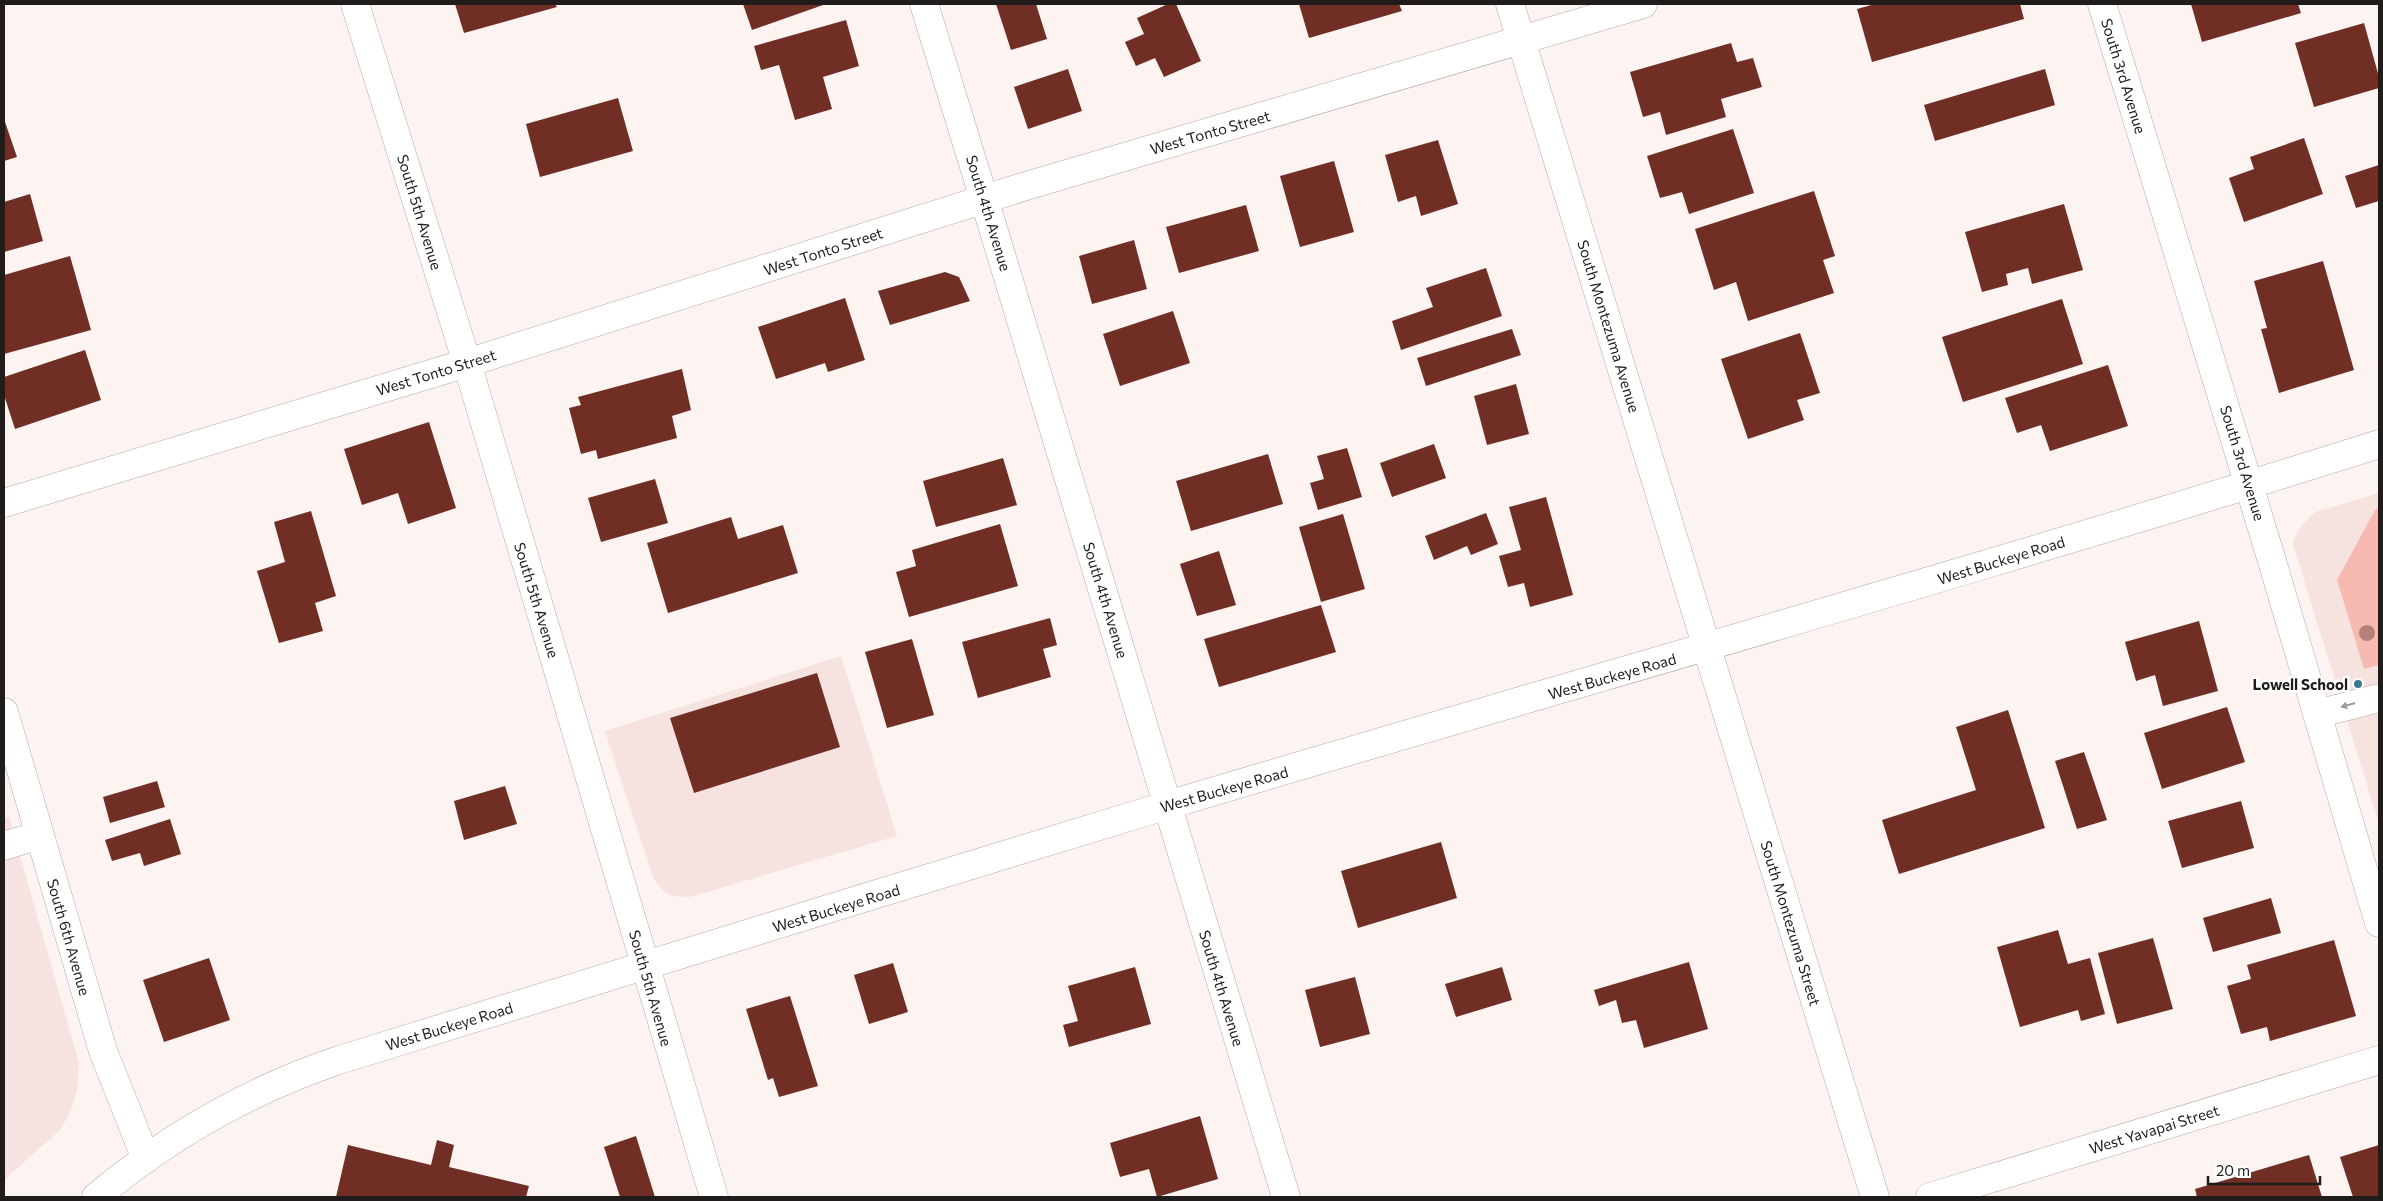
<svg xmlns="http://www.w3.org/2000/svg" width="2383" height="1201" font-family="Commissioner,sans-serif">
<style>
.built{fill:#f6e3e0}
.green{fill:#f7bab0}
.building{fill:#702e25}
.lines{fill:none;stroke-linecap:round;stroke-linejoin:round}
.minor-casing{stroke:#b1a8a6;stroke-width:29}
.major-casing{stroke:#b1a8a6;stroke-width:29}
.minor{stroke:#fff;stroke-width:28}
.major{stroke:#fff;stroke-width:28}
.tree{fill:#b6807a}
.oneway{fill:#9b9999}
.poi-dot{fill:#3b788f;stroke:#fff;stroke-width:2}
.labels{text-anchor:middle;dominant-baseline:central;stroke-width:5;stroke-linejoin:round;paint-order:stroke}
.street-label{font-size:15px;fill:#201c1c;stroke:#fff}
.poi-label{font-size:15px;font-weight:bold;fill:#201c1c;stroke:#fff;text-anchor:end}
</style>
<rect width="100%" height="100%" fill="#fdf3f1"/>
<g class="built">
<path d="M2379,493V824L2293,544L2298,530L2315,512Z"/>
<path d="M841,656L897,836L690,897L672,896L662,890L654,879L605,731Z"/>
<path d="M9,817L79,1063L77,1090L72,1108L61,1129L4,1180V818Z"/>
</g>
<path class="green" d="M2379,508V665L2364,669L2337,580L2375,510Z"/>
<g class="building">
<path d="M455,4H555L557,7L464,33Z"/>
<path d="M743,4H826L752,30Z"/>
<path d="M996,4H1036L1047,39L1011,50Z"/>
<path d="M1168,4H1176L1201,61L1164,77L1155,58L1136,66L1125,42L1144,34L1137,18Z"/>
<path d="M1299,4H1399L1402,11L1309,38Z"/>
<path d="M1875,4H2020L2024,19L1872,62L1857,9Z"/>
<path d="M2191,4H2298L2301,13L2202,42Z"/>
<path d="M846,20L859,66L823,77L832,109L795,120L779,65L761,70L754,46Z"/>
<path d="M2364,23L2379,77V88L2314,107L2295,43Z"/>
<path d="M1731,43L1737,62L1753,58L1762,87L1721,99L1726,117L1666,135L1660,112L1643,117L1630,72Z"/>
<path d="M1068,69L1082,111L1028,129L1014,87Z"/>
<path d="M2045,69L2055,105L1935,141L1924,105Z"/>
<path d="M618,98L633,151L540,177L526,124Z"/>
<path d="M4,119L17,157L4,161Z"/>
<path d="M1733,129L1754,193L1689,214L1682,192L1660,198L1647,156Z"/>
<path d="M2304,138L2323,194L2244,222L2229,178L2254,169L2250,157Z"/>
<path d="M1438,140L1458,204L1421,216L1416,196L1398,202L1385,155Z"/>
<path d="M1334,161L1354,232L1300,247L1280,176Z"/>
<path d="M2379,165V201L2356,208L2345,176Z"/>
<path d="M1814,191L1835,256L1823,260L1834,293L1748,321L1736,282L1714,290L1695,229Z"/>
<path d="M30,194L43,241L4,252V202Z"/>
<path d="M2064,204L2083,270L2032,284L2028,268L2006,274L2008,285L1982,292L1965,232Z"/>
<path d="M1246,205L1259,251L1179,273L1166,227Z"/>
<path d="M1134,240L1147,289L1092,304L1079,256Z"/>
<path d="M70,256L91,330L4,354V275Z"/>
<path d="M2323,261L2354,370L2279,393L2261,329L2267,328L2254,281Z"/>
<path d="M1486,268L1502,316L1401,350L1392,321L1433,307L1426,288Z"/>
<path d="M945,272L959,277L970,301L890,325L878,291Z"/>
<path d="M845,298L865,360L828,372L825,363L776,379L758,327Z"/>
<path d="M2062,299L2083,364L1963,402L1942,337Z"/>
<path d="M1173,311L1190,363L1120,386L1103,334Z"/>
<path d="M1512,329L1521,355L1426,386L1417,358Z"/>
<path d="M1800,333L1820,393L1797,400L1804,420L1748,439L1721,359Z"/>
<path d="M85,350L101,400L15,429L4,395V377Z"/>
<path d="M2108,365L2128,426L2050,451L2041,425L2017,433L2005,398Z"/>
<path d="M682,369L691,410L672,416L677,438L598,459L596,450L581,454L569,408L581,405L578,397Z"/>
<path d="M1516,384L1529,434L1487,445L1474,396Z"/>
<path d="M429,422L456,508L408,524L398,493L362,505L344,449Z"/>
<path d="M1434,444L1446,478L1392,497L1380,463Z"/>
<path d="M1347,448L1362,497L1318,510L1310,483L1324,479L1317,456Z"/>
<path d="M1268,454L1283,504L1191,531L1176,481Z"/>
<path d="M1003,458L1017,505L936,527L923,481Z"/>
<path d="M655,479L668,523L601,542L588,498Z"/>
<path d="M1546,497L1573,595L1530,607L1524,583L1508,587L1499,556L1521,550L1509,507Z"/>
<path d="M311,511L336,596L315,603L323,631L279,643L257,571L285,562L274,522Z"/>
<path d="M1486,513L1498,544L1471,555L1467,546L1434,560L1425,536Z"/>
<path d="M1343,514L1365,589L1321,602L1299,527Z"/>
<path d="M731,517L738,539L783,525L798,573L668,613L647,543Z"/>
<path d="M1000,524L1018,586L909,617L896,572L916,566L912,550Z"/>
<path d="M1219,551L1236,605L1197,616L1180,564Z"/>
<path d="M1321,605L1336,652L1219,687L1204,639Z"/>
<path d="M1050,618L1057,645L1043,649L1051,677L978,698L962,642Z"/>
<path d="M2199,621L2218,691L2163,706L2155,675L2136,681L2125,642Z"/>
<path d="M912,639L934,715L887,728L865,652Z"/>
<path d="M817,673L840,747L694,793L670,718Z"/>
<path d="M2227,707L2245,762L2162,789L2144,733Z"/>
<path d="M2008,710L2045,828L1899,874L1882,820L1976,790L1956,727Z"/>
<path d="M2084,752L2107,820L2077,829L2055,761Z"/>
<path d="M157,781L165,807L110,823L103,797Z"/>
<path d="M505,786L517,824L464,840L454,801Z"/>
<path d="M2241,801L2254,848L2182,868L2168,821Z"/>
<path d="M170,819L181,854L144,866L140,853L112,861L105,840Z"/>
<path d="M1441,842L1457,898L1358,928L1341,871Z"/>
<path d="M2271,898L2281,933L2213,952L2203,918Z"/>
<path d="M2058,930L2068,964L2090,958L2105,1014L2081,1021L2078,1010L2020,1027L1997,947Z"/>
<path d="M2153,938L2173,1009L2117,1024L2098,953Z"/>
<path d="M2334,940L2356,1016L2270,1041L2267,1027L2241,1034L2227,986L2251,979L2247,965Z"/>
<path d="M209,958L230,1020L164,1042L143,980Z"/>
<path d="M1689,962L1708,1029L1644,1048L1636,1020L1622,1023L1616,1000L1599,1006L1594,990Z"/>
<path d="M893,963L908,1012L869,1024L854,975Z"/>
<path d="M1135,967L1151,1024L1069,1047L1063,1025L1078,1021L1068,986Z"/>
<path d="M1502,967L1512,1000L1456,1017L1445,984Z"/>
<path d="M1355,977L1370,1034L1320,1047L1305,990Z"/>
<path d="M790,996L818,1086L779,1097L773,1078L768,1080L746,1009Z"/>
<path d="M1200,1116L1218,1179L1157,1197L1149,1169L1120,1177L1110,1143Z"/>
<path d="M636,1136L655,1197H620L604,1147Z"/>
<path d="M437,1140L454,1145L449,1167L529,1186L526,1197H336L348,1145L431,1165Z"/>
<path d="M2379,1145V1197H2353L2340,1157Z"/>
<path d="M2309,1155L2322,1197H2197L2195,1189Z"/>
</g>
<g class="lines">
<defs>
<g id="minor">
<path d="M355,4L467,363L714,1197"/>
<path d="M924,4L996,238L1286,1197"/>
<path d="M1510,4L1875,1197"/>
<path d="M2102,4L2272,561L2379,923"/>
<path d="M4,503L467,363L1026,186L1643,4"/>
<path d="M4,712L103,1051L146,1159"/>
<path d="M2317,714L2379,698"/>
<path d="M4,846L39,835"/>
<path d="M1930,1197L2379,1060"/>
</g>
<path id="major" d="M96,1197C168,1137 250,1090 339,1060C616,976 891,888 1168,805C1572,684 1977,571 2379,444"/>
</defs>
<use href="#minor" class="minor-casing"/>
<use href="#major" class="major-casing"/>
<use href="#minor" class="minor"/>
<use href="#major" class="major"/>
</g>
<circle class="tree" cx="2367" cy="633" r="8"/>
<defs><path id="oneway-solid" d="M-6-.8H1V-3.2L6.5 0L1 3.2V.8H-6Z" transform="scale(1.25)"/></defs>
<use class="oneway" href="#oneway-solid" transform="translate(2348 705) rotate(164)"/>
<circle class="poi-dot" cx="2358" cy="684" r="5"/>
<g class="labels">
<g class="street-label">
<text transform="translate(2124 76) rotate(73)">South 3rd Avenue</text>
<text transform="translate(1210 132) rotate(-16)">West Tonto Street</text>
<text transform="translate(420 212) rotate(73)">South 5th Avenue</text>
<text transform="translate(989 213) rotate(73)">South 4th Avenue</text>
<text transform="translate(823 251) rotate(-18)">West Tonto Street</text>
<text transform="translate(1609 326) rotate(73)">South Montezuma Avenue</text>
<text transform="translate(436 372) rotate(-17)">West Tonto Street</text>
<text transform="translate(2243 463) rotate(73)">South 3rd Avenue</text>
<text transform="translate(2001 560) rotate(-17)">West Buckeye Road</text>
<text transform="translate(537 600) rotate(73)">South 5th Avenue</text>
<text transform="translate(1106 600) rotate(73)">South 4th Avenue</text>
<text transform="translate(1612 676) rotate(-16)">West Buckeye Road</text>
<text transform="translate(1224 789) rotate(-16)">West Buckeye Road</text>
<text transform="translate(836 908) rotate(-17)">West Buckeye Road</text>
<text transform="translate(1791 923) rotate(73)">South Montezuma Street</text>
<text transform="translate(69 937) rotate(74)">South 6th Avenue</text>
<text transform="translate(651 988) rotate(74)">South 5th Avenue</text>
<text transform="translate(1222 988) rotate(73)">South 4th Avenue</text>
<text transform="translate(449 1026) rotate(-17)">West Buckeye Road</text>
<text transform="translate(2154 1129) rotate(-17)">West Yavapai Street</text>
</g>
<g class="poi-label">
<text x="2348" y="684">Lowell School</text>
</g>
</g>
<rect width="2383" height="1201" fill="none" stroke="#201c1c" stroke-width="10"/>
<path d="M2208 1176v8h112v-8" fill="none" stroke="#201c1c" stroke-width="2.5"/>
<text x="2216" y="1176" font-size="15" fill="#201c1c" stroke="#ffffff" stroke-width="4" paint-order="stroke">20 m</text>
</svg>
